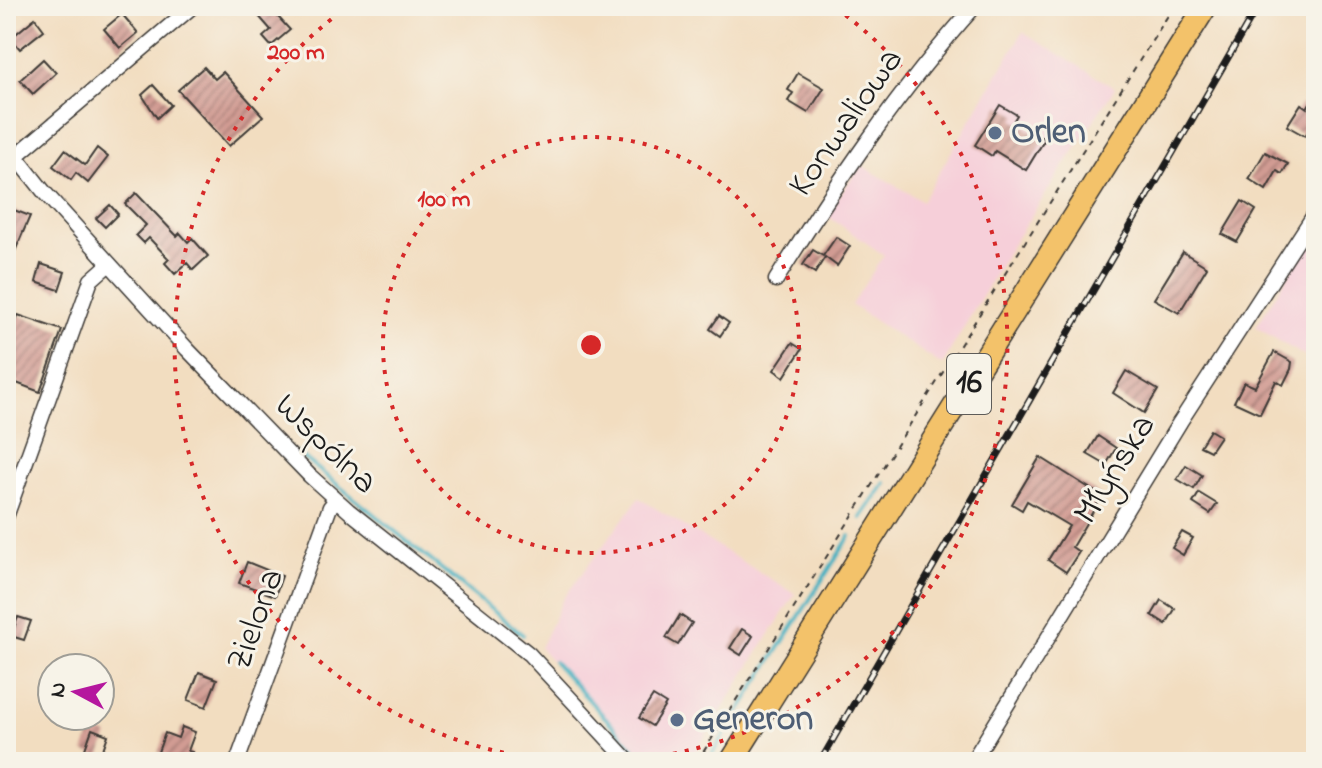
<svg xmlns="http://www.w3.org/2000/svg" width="1322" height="768" font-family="'Indie Flower',sans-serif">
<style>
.built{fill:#f6cfd9}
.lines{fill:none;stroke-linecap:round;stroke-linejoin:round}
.stream{stroke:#43b0c1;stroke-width:4}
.building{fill:url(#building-hatch)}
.street-casing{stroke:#3c3935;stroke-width:17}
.primary-casing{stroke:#3c3935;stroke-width:25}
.path{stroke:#3c3935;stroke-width:2;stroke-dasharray:6 6;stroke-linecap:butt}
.street{stroke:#fff;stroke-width:14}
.primary{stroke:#f3c26a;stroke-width:22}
.rail-casing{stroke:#1c1c1c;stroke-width:7}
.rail{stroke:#f7f3e8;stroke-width:4;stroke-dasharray:12;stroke-linecap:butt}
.ring{fill:none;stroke:#d62828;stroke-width:4;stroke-dasharray:4 8}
.service-dot{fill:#5c6f8a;stroke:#f7f3e8;stroke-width:3}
.labels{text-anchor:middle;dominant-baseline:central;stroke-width:6;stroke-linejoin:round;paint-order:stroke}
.shield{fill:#f7f3e8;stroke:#5e5c59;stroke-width:2}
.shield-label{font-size:34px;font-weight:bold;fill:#1c1c1c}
.street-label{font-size:36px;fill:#1c1c1c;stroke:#f7f3e8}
.service-label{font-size:36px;font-weight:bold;fill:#4e5e75;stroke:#f7f3e8;text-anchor:start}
.centre{fill:#d62828;stroke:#f7f3e8;stroke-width:4}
.ring-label{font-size:24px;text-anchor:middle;font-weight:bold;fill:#d62828;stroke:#f7f3e8;stroke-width:6;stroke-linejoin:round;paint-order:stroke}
</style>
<defs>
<pattern id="building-hatch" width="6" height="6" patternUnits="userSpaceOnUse" patternTransform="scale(2)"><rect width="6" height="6" fill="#d19b93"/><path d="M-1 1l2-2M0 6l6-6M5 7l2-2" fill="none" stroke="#a97e77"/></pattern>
</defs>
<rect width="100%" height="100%" fill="#f7f3e8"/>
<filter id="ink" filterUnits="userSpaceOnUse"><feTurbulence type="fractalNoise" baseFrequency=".0125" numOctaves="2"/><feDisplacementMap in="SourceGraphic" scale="16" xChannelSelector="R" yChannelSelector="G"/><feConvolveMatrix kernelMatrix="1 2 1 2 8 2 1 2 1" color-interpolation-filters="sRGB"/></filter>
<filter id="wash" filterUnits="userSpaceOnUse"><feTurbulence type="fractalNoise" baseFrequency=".006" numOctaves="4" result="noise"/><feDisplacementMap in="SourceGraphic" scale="32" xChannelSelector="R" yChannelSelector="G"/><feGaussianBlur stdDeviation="1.8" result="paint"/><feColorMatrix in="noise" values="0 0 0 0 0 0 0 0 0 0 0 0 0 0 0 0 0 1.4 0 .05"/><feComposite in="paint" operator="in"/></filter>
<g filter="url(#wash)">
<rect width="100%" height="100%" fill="#f2ddc0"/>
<g class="built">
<path d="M1023,32L1115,88L1007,253L942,365L851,305L884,255L826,215L861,165L922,201Z"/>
<path d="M1316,230V363L1256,327Z"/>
<path d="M639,498L795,594L689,762H648L637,754L540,648L563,599Z"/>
</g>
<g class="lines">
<g class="stream">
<path d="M297,452L523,635"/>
<path d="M861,518L885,483"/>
<path d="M554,662L634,749"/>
<path d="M707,762L850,536"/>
</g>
</g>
<g id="blocks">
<g class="building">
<path d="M250,6H268L290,30L271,46L263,37L271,30Z"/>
<path d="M122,14L138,33L120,48L104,29Z"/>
<path d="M35,18L44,30L20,49L11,38Z"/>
<path d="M43,59L56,73L33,94L20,80Z"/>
<path d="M204,67L215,79L223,72L263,116L229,146L178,90Z"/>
<path d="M798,73L824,88L808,113L788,101L793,93L788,90Z"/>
<path d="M153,85L171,105L157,118L142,95Z"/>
<path d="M1316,93V119L1305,136L1287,126L1301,104L1307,108Z"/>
<path d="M1000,105L1017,115L1014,120L1045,139L1026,170L995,151L992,156L975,145Z"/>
<path d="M97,148L108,157L88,183L76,173L71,180L53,166L65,150L85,165Z"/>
<path d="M1265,152L1288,164L1282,174L1277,171L1266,190L1249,179Z"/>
<path d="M136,193L177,236L180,233L188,242L192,238L208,256L193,270L187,263L175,274L165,263L169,259L149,238L144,243L136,235L146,225L125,204Z"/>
<path d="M1242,201L1256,210L1237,242L1222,234Z"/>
<path d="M110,205L118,214L105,227L96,218Z"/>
<path d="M6,207L30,216L7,270H6Z"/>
<path d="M836,237L850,246L837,266L825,257L815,273L803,265L813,250L823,256Z"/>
<path d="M1183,252L1207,267L1179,313L1154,299Z"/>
<path d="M41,264L65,272L59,290L36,282Z"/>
<path d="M18,315L62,330L40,392L6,379V350Z"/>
<path d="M719,316L729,323L720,336L710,329Z"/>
<path d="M792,343L802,349L784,377L774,370Z"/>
<path d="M1274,352L1292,362L1291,369L1283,385L1276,381L1260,414L1234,402L1244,382L1255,387Z"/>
<path d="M1126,371L1158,390L1144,413L1113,393Z"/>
<path d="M1210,430L1220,436L1210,451L1200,446Z"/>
<path d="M1098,436L1116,448L1106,465L1087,454Z"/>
<path d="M1040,457L1102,496L1072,547L1079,552L1066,572L1048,560L1069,526L1027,501L1022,510L1012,504Z"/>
<path d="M1186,465L1202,475L1194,489L1177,479Z"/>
<path d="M1199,493L1217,504L1210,514L1193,503Z"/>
<path d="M1182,532L1193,538L1183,555L1172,548Z"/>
<path d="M247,562L282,576L275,596L239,583Z"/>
<path d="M1161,600L1175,609L1166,624L1152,615Z"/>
<path d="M680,615L692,623L678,645L666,638Z"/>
<path d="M18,617L31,621L24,640L11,636Z"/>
<path d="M742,629L753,636L741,655L730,648Z"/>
<path d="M199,672L217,679L206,707L188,700Z"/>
<path d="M653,696L666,704L652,726L639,718Z"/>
<path d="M182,727L195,732L188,751L192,752L189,762H164L167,755L158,752L165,733L178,738Z"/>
<path d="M92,729L108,735L100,758L84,752Z"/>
</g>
</g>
</g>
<g filter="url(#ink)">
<use href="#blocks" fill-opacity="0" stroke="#3c3935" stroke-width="2"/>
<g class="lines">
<defs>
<g id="street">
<path d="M6,144L45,193L187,349L310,476L349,511L529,654L629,762"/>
<path d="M16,156L193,6"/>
<path d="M776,280C836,184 899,90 975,6"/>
<path d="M6,517L91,280L109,264"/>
<path d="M237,762L330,507L336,500"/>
<path d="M972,762L1180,422L1316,212"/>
</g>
<path id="primary" d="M731,762L1206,6"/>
</defs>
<use href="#street" class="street-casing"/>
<use href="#primary" class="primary-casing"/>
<path class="path" d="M697,762L1174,6"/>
<use href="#street" class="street"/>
<use href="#primary" class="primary"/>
<defs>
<path id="rail" d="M820,762L1258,6"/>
</defs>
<use href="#rail" class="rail-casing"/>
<use href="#rail" class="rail"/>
</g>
</g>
<g class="ring">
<circle cx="591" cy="345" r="208"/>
<path d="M587 762A417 417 0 0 1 346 8M836 8A417 417 0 0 1 595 762"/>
</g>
<g class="service-dot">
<circle cx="995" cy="133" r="8"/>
<circle cx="677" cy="720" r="8"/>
</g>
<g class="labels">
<rect class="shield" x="947" y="354" width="44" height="60" rx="6"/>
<g class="shield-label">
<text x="969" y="384">16</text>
</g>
<g class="street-label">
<text transform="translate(847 123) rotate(-55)">Konwaliowa</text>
<text transform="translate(325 445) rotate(44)">Wspólna</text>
<text transform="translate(1116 470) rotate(-58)">Młyńska</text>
<text transform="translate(257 620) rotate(-70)">Zielona</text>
</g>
<g class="service-label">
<text x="1011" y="133">Orlen</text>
<text x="693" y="720">Generon</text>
</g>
</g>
<circle cx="591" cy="345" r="12" class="centre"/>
<g class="ring-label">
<text x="296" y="59">200 m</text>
<text x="444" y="206">100 m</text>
</g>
<rect width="1322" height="768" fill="none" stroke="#f7f3e8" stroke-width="32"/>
<g transform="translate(76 692) rotate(277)"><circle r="38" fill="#f7f3e8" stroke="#9f9d96" stroke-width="2"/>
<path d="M0-6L14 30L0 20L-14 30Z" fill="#b5179e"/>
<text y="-12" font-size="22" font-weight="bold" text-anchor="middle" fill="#1c1c1c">N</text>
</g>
</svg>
